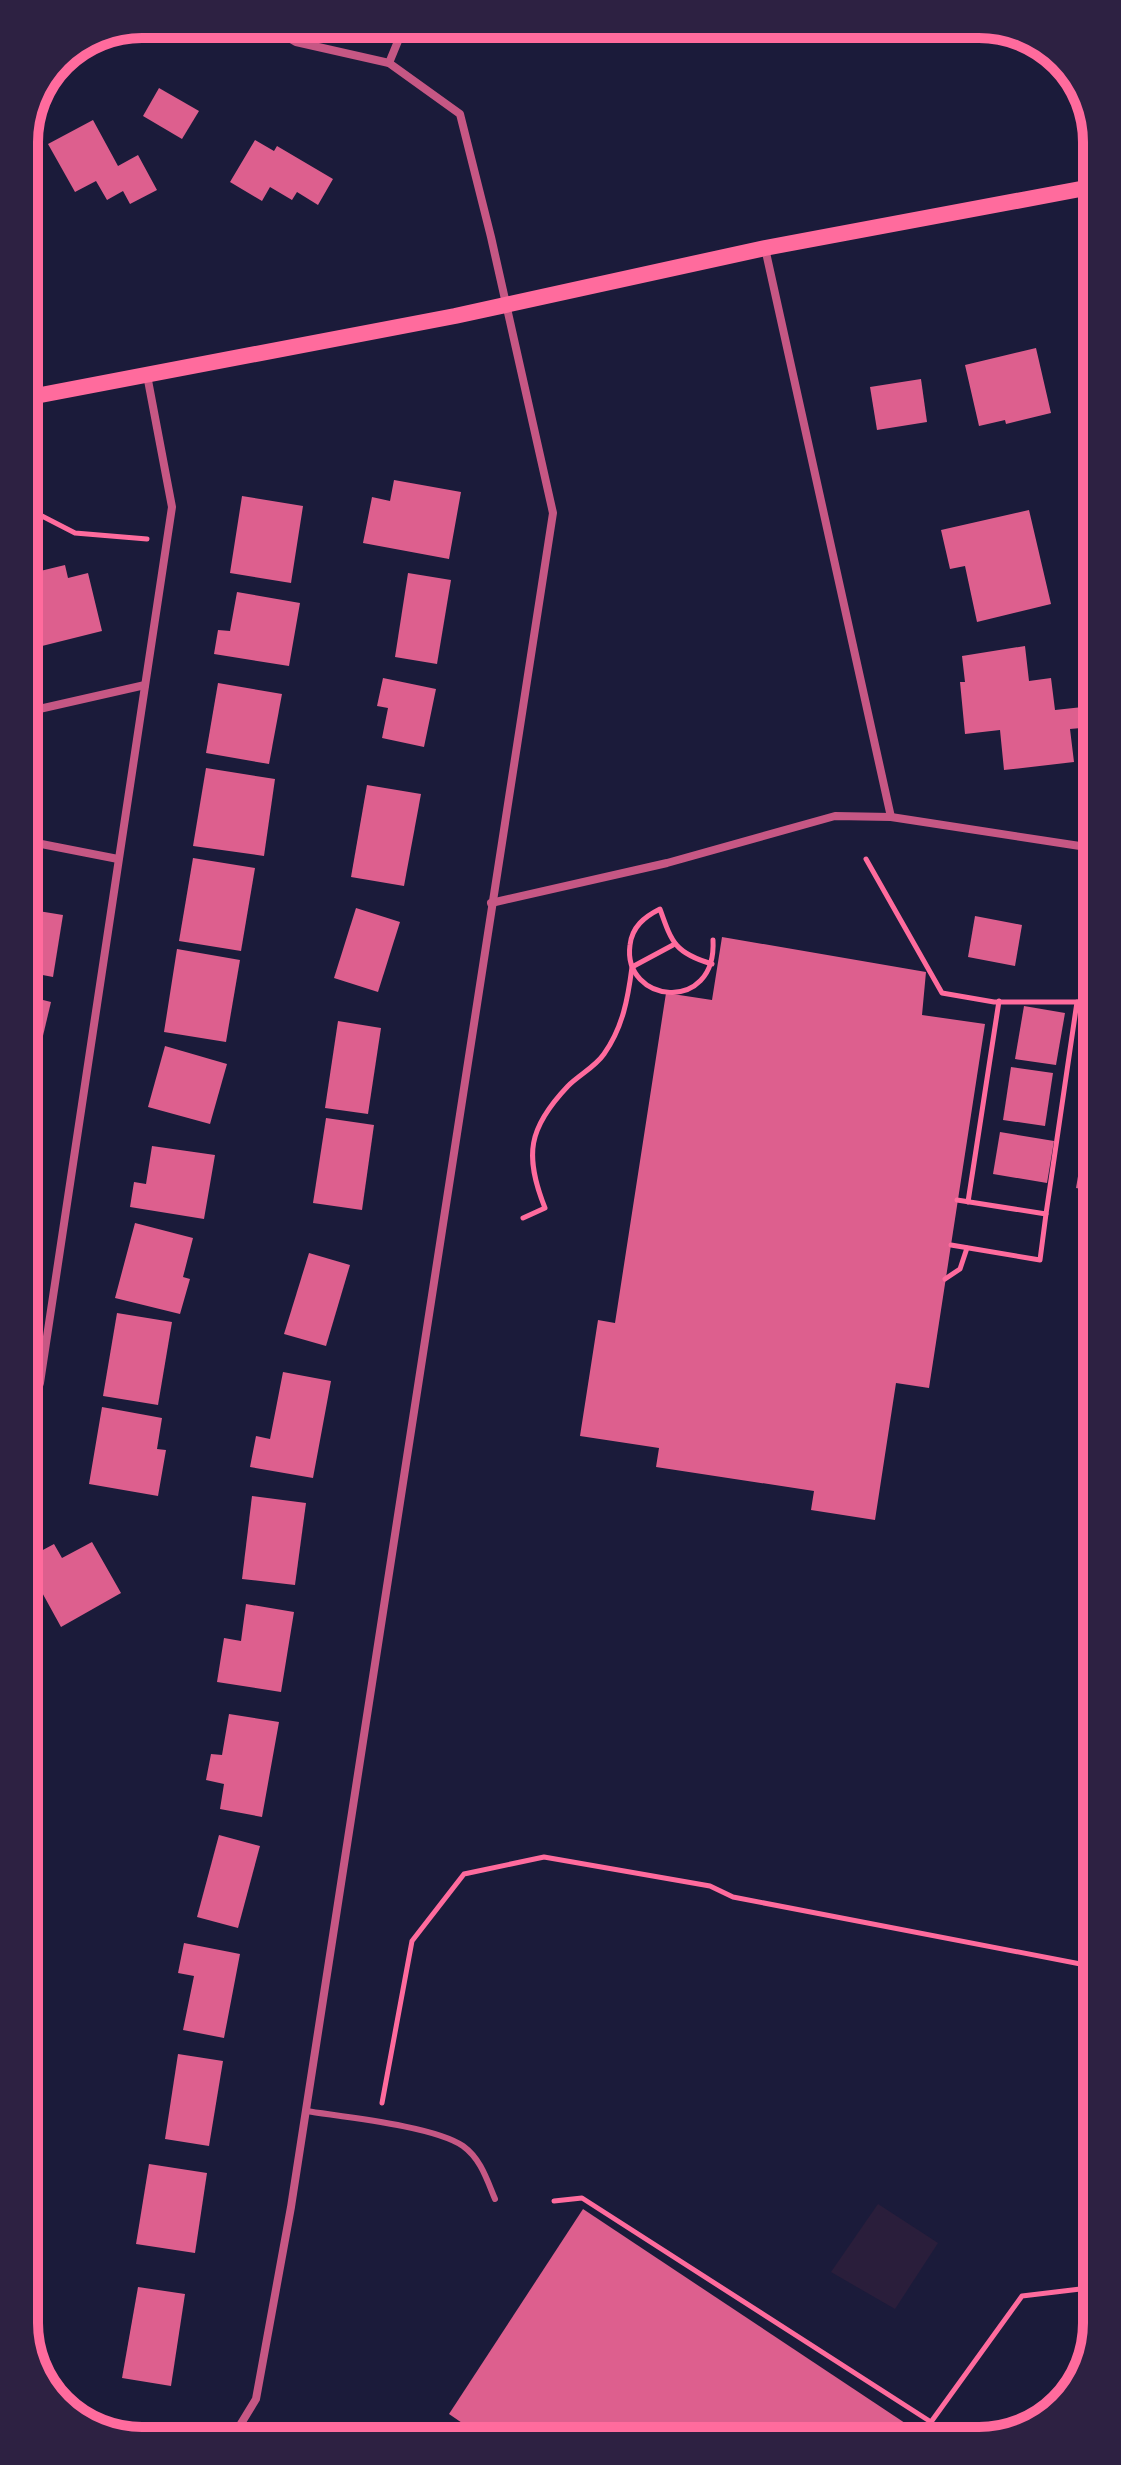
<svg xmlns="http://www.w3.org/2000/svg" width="1121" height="2465" font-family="Montserrat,sans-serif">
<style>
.green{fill:#2a1e3b}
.building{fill:#dd5f8e}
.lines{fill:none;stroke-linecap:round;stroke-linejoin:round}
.path{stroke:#ff6b9d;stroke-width:5}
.service{stroke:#c65784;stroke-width:6}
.minor{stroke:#c65784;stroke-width:8}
.secondary{stroke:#ff6b9d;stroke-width:16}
.rim{fill:none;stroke:#ff6b9d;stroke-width:10}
</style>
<rect width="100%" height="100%" fill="#1b1b3a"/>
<path class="green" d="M878,2204L938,2243L895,2309L831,2272Z"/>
<g class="building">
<path d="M159,88L199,111L182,139L143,116Z"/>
<path d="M93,120L118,166L138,155L157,190L130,204L123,191L107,200L96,181L75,192L48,144Z"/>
<path d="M255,140L274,151L277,146L333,179L318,205L297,192L292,200L270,187L262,201L230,182Z"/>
<path d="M1036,348L1051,413L1006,424L1005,420L979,426L965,365Z"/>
<path d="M921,379L927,422L877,430L870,387Z"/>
<path d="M394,480L461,492L449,559L363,543L372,497L390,501Z"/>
<path d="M242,496L303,506L291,583L230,573Z"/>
<path d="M1029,510L1051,604L977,622L965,566L950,569L941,530Z"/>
<path d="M65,565L68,578L88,573L102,631L26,650L25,586L34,583L32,573Z"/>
<path d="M408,573L451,580L437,664L395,657Z"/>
<path d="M237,592L300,603L289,666L214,654L218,630L230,631Z"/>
<path d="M1025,646L1029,681L1051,678L1055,710L1092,706V727L1070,729L1074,762L1004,770L1000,730L965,734L960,682H965L962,656Z"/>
<path d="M383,678L436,689L424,747L382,738L388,708L377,706Z"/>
<path d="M218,683L282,694L269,764L206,753Z"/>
<path d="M206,768L275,779L264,856L193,846Z"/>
<path d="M367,785L421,794L404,886L351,877Z"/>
<path d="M193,858L255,868L241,951L179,941Z"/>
<path d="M356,908L400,922L378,992L334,978Z"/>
<path d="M26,909L63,915L53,977L27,972Z"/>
<path d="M975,916L1022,925L1015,966L968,957Z"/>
<path d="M722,937L926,972L922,1015L985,1024L929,1388L896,1383L875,1520L811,1510L814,1491L656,1467L659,1448L580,1436L598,1320L615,1323L666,993L712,1000Z"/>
<path d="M177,949L240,960L226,1042L164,1032Z"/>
<path d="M27,996L51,1002L32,1082L27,1081Z"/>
<path d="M1024,1006L1065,1013L1056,1065L1015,1059Z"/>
<path d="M338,1021L381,1028L368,1114L325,1108Z"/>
<path d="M165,1046L227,1064L210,1124L148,1107Z"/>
<path d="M1088,1065L1093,1066L1094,1121L1078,1118Z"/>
<path d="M1011,1067L1053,1073L1045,1126L1003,1120Z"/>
<path d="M326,1118L374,1125L362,1210L313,1203Z"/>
<path d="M1000,1132L1054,1141L1047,1183L993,1174Z"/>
<path d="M1085,1135L1094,1137V1191L1076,1188Z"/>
<path d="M152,1146L215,1155L204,1219L130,1207L134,1182L146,1184Z"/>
<path d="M135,1223L193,1238L183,1277L190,1279L180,1314L115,1298Z"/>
<path d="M309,1253L350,1265L326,1346L284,1334Z"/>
<path d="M117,1313L172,1322L158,1405L103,1396Z"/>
<path d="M283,1372L331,1381L313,1478L250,1467L256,1436L270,1439Z"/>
<path d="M102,1407L162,1418L157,1449L166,1450L158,1496L89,1484Z"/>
<path d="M252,1496L306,1503L295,1585L242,1579Z"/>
<path d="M92,1542L121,1593L61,1627L28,1567V1558L54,1544L62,1558Z"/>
<path d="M246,1604L294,1612L281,1692L217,1682L224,1638L241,1641Z"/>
<path d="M229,1714L279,1722L262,1817L220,1809L224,1784L206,1780L211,1754L222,1755Z"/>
<path d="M219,1835L260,1846L238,1928L197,1917Z"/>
<path d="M184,1943L240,1954L224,2038L183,2030L194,1976L178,1973Z"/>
<path d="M178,2054L223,2061L209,2146L165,2139Z"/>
<path d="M149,2164L207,2173L195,2253L136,2244Z"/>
<path d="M583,2209L923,2435L484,2438L449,2414Z"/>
<path d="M138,2287L185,2294L171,2386L122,2378Z"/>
</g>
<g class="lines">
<g class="path">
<path d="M25,514L40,515L75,533L147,539"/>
<path d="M866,859L942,993L994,1002H1093"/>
<path d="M712,964C675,953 672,943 660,909C644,917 632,927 630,945C622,1003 717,1015 713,940"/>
<path d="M957,1200L1046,1214L1077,1002"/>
<path d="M968,1202L999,1001"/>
<path d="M523,1218L545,1208C524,1155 528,1128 568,1086C579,1075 595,1067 604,1054C623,1027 628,998 632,967L673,945"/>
<path d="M951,1245L1040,1260L1046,1214"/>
<path d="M945,1279L960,1269L967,1248"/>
<path d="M382,2103L412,1941L464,1874L544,1857L710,1886L733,1897L1096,1967"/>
<path d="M554,2201L582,2198L931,2422L1022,2296L1097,2287"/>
</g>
<path class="service" d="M306,2111C344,2117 434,2126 463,2146C481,2159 487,2180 495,2199"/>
<g class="minor">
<path d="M389,63L405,24"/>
<path d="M765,248L891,817"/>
<path d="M26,712L145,685"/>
<path d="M26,841L118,859"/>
<path d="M491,903L667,863L835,816L891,817L1093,848"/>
<path d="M28,1418L40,1383L172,507L147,375"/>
<path d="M231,2440L256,2399L291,2207L553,513L491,237L460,114L389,63L296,42L265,24"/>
</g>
<path class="secondary" d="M25,398L455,316L765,248L1091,187"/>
</g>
<path d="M0 0H1121V2465H0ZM142 38H979A104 104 0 0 1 1083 142V2323A104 104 0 0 1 979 2427H142A104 104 0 0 1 38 2323V142A104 104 0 0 1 142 38Z" fill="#2d2142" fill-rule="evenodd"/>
<path class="rim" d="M142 38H979A104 104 0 0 1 1083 142V2323A104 104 0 0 1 979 2427H142A104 104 0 0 1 38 2323V142A104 104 0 0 1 142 38Z"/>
</svg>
